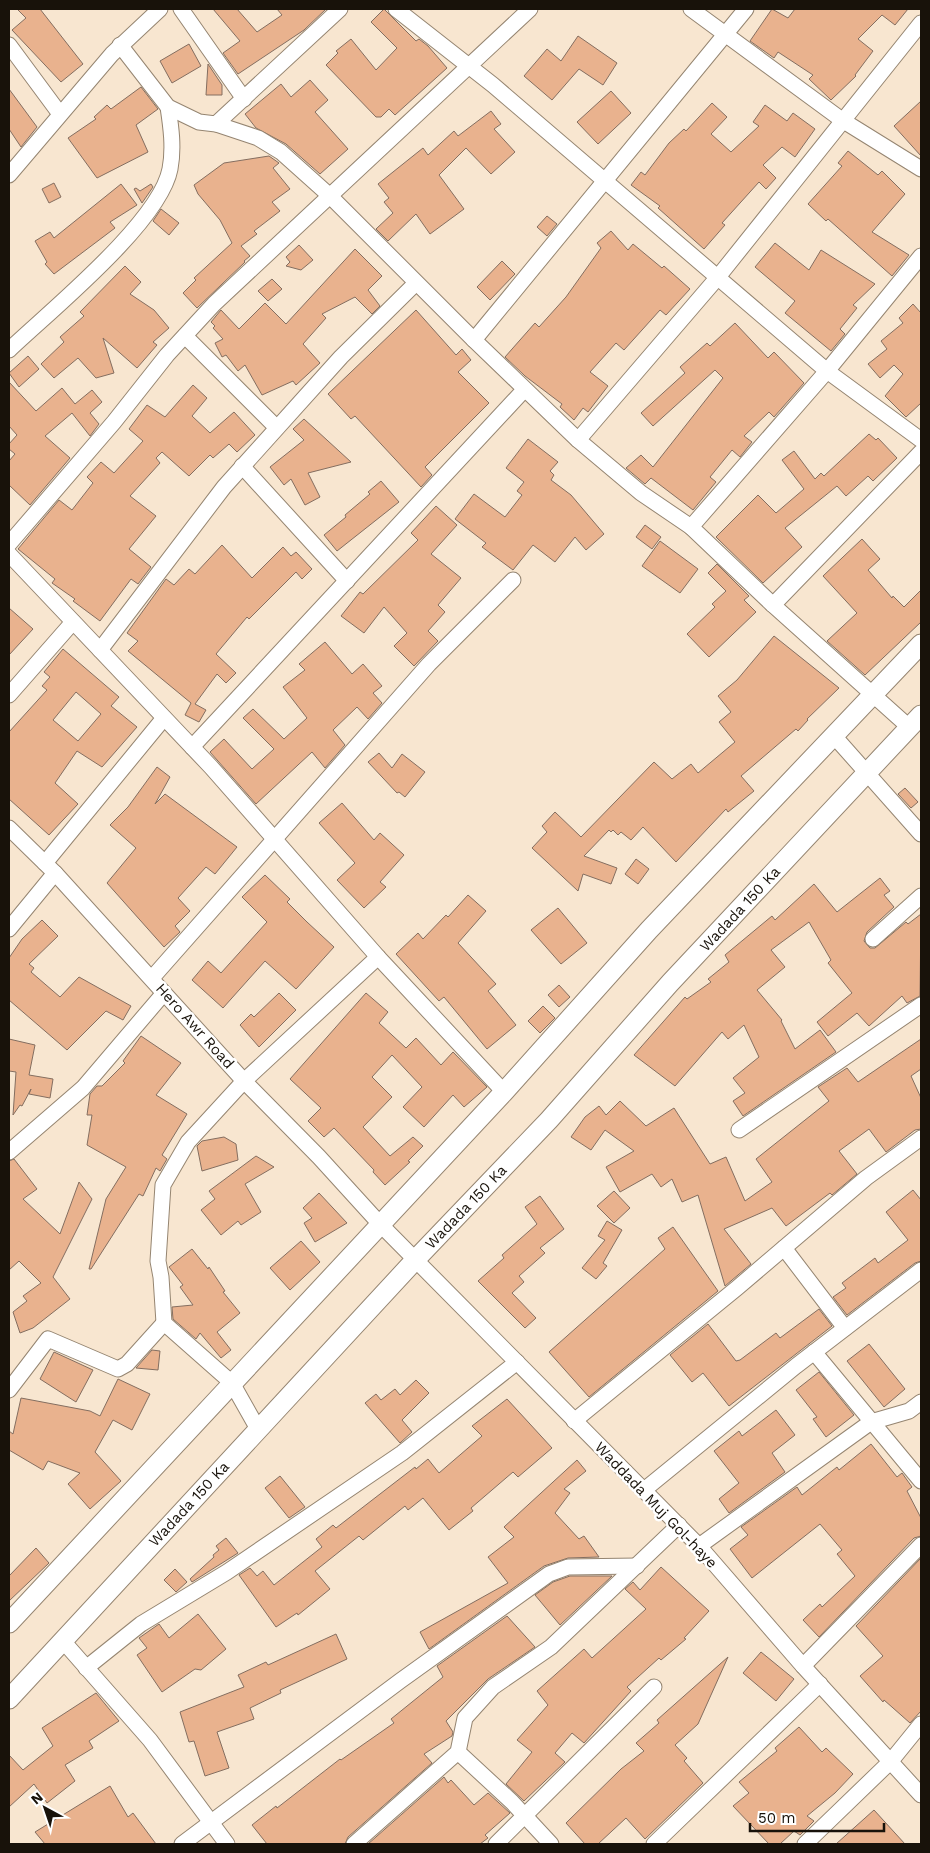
<svg xmlns="http://www.w3.org/2000/svg" width="930" height="1853" font-family="'Work Sans',sans-serif">
<style>
.building{fill:#e9b28e;stroke:#846e60;fill-rule:evenodd}
.lines{fill:none;stroke-linecap:round;stroke-linejoin:round}
.minor-casing{stroke:#958571;stroke-width:17}
.tertiary-casing{stroke:#958571;stroke-width:21}
.minor{stroke:#fff;stroke-width:15}
.tertiary{stroke:#fff;stroke-width:19}
.labels{text-anchor:middle;dominant-baseline:central;stroke-width:5;stroke-linejoin:round;paint-order:stroke}
.street-label{font-size:15px;fill:#18120a;stroke:#fff}
</style>
<rect width="100%" height="100%" fill="#f8e6d0"/>
<g class="building">
<path d="M17,9H40L83,64L61,82L12,30L26,18Z"/>
<path d="M213,9H237L257,32L282,15L277,9H326L304,30L238,74L223,53L240,41Z"/>
<path d="M384,9L416,41L419,39L428,46L447,68L395,115L389,109L381,117H376L326,65L338,53L336,51L351,39L376,70L397,48L371,22Z"/>
<path d="M772,9L788,18L795,9H908L895,25L882,15L858,39L873,51L855,75L856,76L831,100L809,79L813,75L778,52L774,58L750,41Z"/>
<path d="M578,36L617,63L603,85L579,69L552,100L524,76L547,49L561,61Z"/>
<path d="M189,44L201,66L172,83L160,61Z"/>
<path d="M208,64L222,85V95H206Z"/>
<path d="M310,80L328,100L315,112L348,149L320,174L286,144L256,128L245,114L281,84L291,97Z"/>
<path d="M141,87L158,109L136,125L148,152L97,178L68,138L96,119L94,117L107,105L111,109Z"/>
<path d="M9,89L37,127L21,147L9,129Z"/>
<path d="M611,91L631,113L598,144L577,122Z"/>
<path d="M921,101V156L894,126Z"/>
<path d="M712,103L727,117L711,134L731,152L759,126L753,122L765,105L787,121L793,113L815,129L795,157L782,147L763,165L776,178L766,189L759,182L722,223L725,225L704,249L658,208L660,206L631,185L641,172L645,175L669,143L684,129L686,131Z"/>
<path d="M491,111L501,124L494,129L515,152L491,174L466,148L439,175L464,209L430,234L416,214L388,241L376,229L393,213L384,202L389,198L378,184L423,148L428,155L454,131L458,136Z"/>
<path d="M848,151L878,175L882,171L905,194L872,232L909,255L892,276L828,219L826,221L808,204L842,166L838,163Z"/>
<path d="M269,156L279,163L273,168L290,189L272,202L280,211L254,231L257,234L241,246L250,256L244,261L245,262L197,308L183,293L196,280L194,278L232,243L220,220L198,194L194,185L224,163Z"/>
<path d="M54,183L61,197L49,203L42,189Z"/>
<path d="M121,184L137,205L110,222L115,228L54,274L45,264L47,262L35,241L50,232L54,238Z"/>
<path d="M151,184L153,187L142,203L134,189L136,188L140,191Z"/>
<path d="M161,209L179,223L169,235L153,221Z"/>
<path d="M547,216L557,224L547,236L537,227Z"/>
<path d="M611,231L628,250L633,244L662,268L664,266L690,289L666,315L660,310L624,350L616,343L590,372L608,386L588,412L583,408L574,420L560,407L562,404L525,376L505,357L535,323L539,327L566,297L601,248L597,243Z"/>
<path d="M775,243L809,270L821,250L875,284L853,305L857,308L840,329L845,334L831,351L785,313L795,301L755,267Z"/>
<path d="M299,245L313,260L301,270L286,266L290,262L286,257Z"/>
<path d="M355,249L382,276L368,290L380,306L372,314L355,297L322,314L326,318L303,344L320,363L296,385L293,381L262,395L245,365L238,371L226,355L222,357L215,343L223,339L213,328L215,326L211,322L221,310L239,329L265,303L286,324Z"/>
<path d="M502,261L515,274L490,300L477,287Z"/>
<path d="M125,266L141,282L130,294L154,310L169,328L153,342L157,345L137,368L103,338L114,373L96,378L78,358L54,378L41,364L64,342L60,337L84,316L80,312Z"/>
<path d="M272,279L282,289L268,301L258,291Z"/>
<path d="M913,304L921,313V403L906,417L885,396L903,374L894,365L880,378L868,364L887,349L881,341L903,323L899,318Z"/>
<path d="M416,310L456,355L462,349L471,360L458,372L489,403L425,467L432,475L421,487L355,416L351,419L328,394Z"/>
<path d="M735,323L768,358L774,352L804,383L774,417L769,412L744,436L752,442L740,457L732,450L710,477L716,482L693,510L651,478L645,484L626,468L641,455L653,467L723,378L715,370L653,426L641,413L685,373L680,367L707,343L710,346Z"/>
<path d="M28,356L39,369L19,387L9,373Z"/>
<path d="M9,382L36,411L62,388L75,404L92,390L102,402L90,413L99,424L90,436L72,413L45,436L70,458L30,505L9,485V461L15,454L9,449V444L17,435L9,426Z"/>
<path d="M193,385L207,398L192,416L210,433L234,412L255,435L237,452L229,444L213,458L210,455L189,476L162,452L156,458L160,463L130,496L156,516L129,549L151,567L138,584L131,579L100,621L73,601L75,599L52,583L55,579L18,549L59,500L72,510L93,483L87,477L101,462L114,473L143,441L129,429L147,405L165,417Z"/>
<path d="M304,419L351,462L308,473L320,497L305,505L291,479L284,485L270,467L304,440L293,429Z"/>
<path d="M869,434L876,440L878,438L897,458L873,481L868,476L846,496L837,486L785,528L802,547L763,583L716,537L758,495L776,513L804,489L782,460L794,451L815,479L821,473L824,476Z"/>
<path d="M528,439L558,462L550,471L554,475L551,480L571,495L604,534L586,550L575,537L555,562L533,545L513,570L482,547L486,543L455,519L474,494L505,517L522,495L517,491L524,482L506,468Z"/>
<path d="M381,481L399,502L337,551L324,535L346,517L345,515L370,494L368,492Z"/>
<path d="M436,506L457,525L431,554L461,578L438,605L445,612L428,631L438,641L414,666L394,646L407,633L384,607L364,633L341,616L360,592L363,594L418,540L411,533Z"/>
<path d="M645,525L661,537L652,549L636,537Z"/>
<path d="M862,539L880,559L868,570L892,598L893,596L904,607L921,590V622L865,675L827,641L857,613L823,576Z"/>
<path d="M660,541L698,569L680,593L642,566Z"/>
<path d="M222,545L252,578L283,547L291,556L296,552L312,569L302,579L296,572L249,619L247,617L216,654L236,673L226,683L217,674L195,704L206,710L199,722L185,715L191,703L128,651L138,641L127,633L166,579L174,585L189,569L195,574Z"/>
<path d="M717,564L749,596L744,600L756,612L709,657L687,634L715,607L712,604L726,591L708,573Z"/>
<path d="M9,608L33,629L9,655Z"/>
<path d="M774,636L839,688L807,719L808,720L798,731L796,729L741,776L754,791L728,812L726,809L676,862L643,827L631,840L621,832L618,835L613,830L611,832L609,830L584,856L617,868L611,884L583,874L578,891L532,848L547,832L542,826L555,812L581,837L654,762L672,779L691,764L698,773L735,742L719,722L731,712L718,696L737,680Z"/>
<path d="M325,642L352,674L363,664L382,686L373,693L382,703L368,719L357,707L333,730L345,745L325,768L312,752L256,804L210,752L224,739L252,769L274,749L243,718L253,709L284,739L307,718L283,687L305,670L299,664Z"/>
<path d="M63,649L119,697L111,706L137,727L102,767L77,751L55,783L78,804L49,835L9,799V732L47,690L42,686L50,677L44,672ZM76,692L101,714L78,741L53,720Z"/>
<path d="M379,753L392,768L402,754L425,772L405,797L399,792L397,793L368,762Z"/>
<path d="M157,767L170,777L155,804L165,794L237,847L215,874L206,867L178,898L190,911L175,926L180,932L164,947L107,883L136,848L110,825L128,807Z"/>
<path d="M905,788L918,802L911,808L898,794Z"/>
<path d="M342,803L374,840L380,833L404,855L380,882L386,887L364,908L337,880L355,863L319,823Z"/>
<path d="M636,859L649,869L638,884L625,874Z"/>
<path d="M265,875L290,899L287,902L307,922L334,947L296,989L265,961L223,1008L192,980L208,961L221,973L267,922L242,897Z"/>
<path d="M880,878L890,891L884,895L894,907L867,932L864,941L870,948H875L906,922L908,924L921,914L920,996L907,1003L902,996L869,1026L857,1013L828,1036L817,1022L852,993L828,963L831,960L809,922L771,950L785,967L757,990L782,1020L781,1021L795,1049L820,1030L836,1052L743,1116L733,1101L745,1093L733,1078L759,1057L744,1025L728,1039L722,1032L675,1086L634,1055L685,997L687,999L711,982L708,979L729,962L725,955L772,916L775,920L814,884L837,912Z"/>
<path d="M468,895L486,911L458,943L496,984L488,991L516,1025L487,1049L444,997L439,1001L396,954L418,933L423,939L446,915L448,917Z"/>
<path d="M558,908L587,943L561,964L531,930Z"/>
<path d="M42,920L58,936L29,964L34,968L31,972L60,997L79,977L131,1006L123,1020L106,1011L67,1050L9,1000V958L22,939Z"/>
<path d="M559,985L570,997L559,1007L548,995Z"/>
<path d="M279,993L296,1010L259,1047L240,1025L251,1014L254,1017Z"/>
<path d="M366,993L388,1012L379,1023L406,1048L416,1038L441,1065L453,1052L487,1087L464,1107L453,1095L424,1127L403,1107L422,1087L392,1055L372,1077L392,1097L363,1127L390,1156L413,1137L423,1146L408,1161L410,1162L385,1185L373,1172L374,1170L334,1128L324,1137L308,1121L321,1108L290,1079Z"/>
<path d="M543,1006L555,1018L540,1033L528,1021Z"/>
<path d="M141,1036L181,1063L156,1095L187,1114L162,1155L167,1159L160,1171L156,1168L143,1196L139,1194L91,1269H89L106,1199L126,1167L87,1145L92,1115H87L90,1094L97,1086H102L125,1063L123,1061Z"/>
<path d="M9,1039L35,1045L29,1075L53,1079L50,1098L29,1094L31,1089L22,1106L20,1105L13,1115L16,1072L9,1071Z"/>
<path d="M921,1039V1069L911,1076L921,1098V1129L915,1130L886,1152L869,1129L839,1151L857,1174L832,1195L830,1193L786,1226L772,1208L724,1229L751,1264L725,1286L698,1195L682,1202L672,1179L661,1187L652,1174L620,1192L606,1167L634,1151L605,1130L591,1150L571,1137L585,1117L599,1106L606,1115L620,1101L646,1126L674,1108L710,1164L726,1157L745,1201L772,1182L756,1159L829,1101L818,1087L847,1068L858,1082Z"/>
<path d="M224,1137L236,1144L238,1160L202,1171L197,1146L202,1141Z"/>
<path d="M256,1156L274,1167L245,1184L261,1212L241,1225L238,1221L221,1235L201,1210L215,1199L209,1191Z"/>
<path d="M14,1159L37,1189L23,1199L60,1234L79,1182L92,1199L53,1277L70,1299L33,1328L20,1333L13,1312L27,1301L23,1296L41,1283L19,1261L9,1270V1161Z"/>
<path d="M913,1190L921,1200V1261L915,1263L847,1315L833,1297L846,1288L842,1283L875,1258L878,1263L908,1240L886,1212Z"/>
<path d="M614,1191L630,1208L614,1223L597,1206Z"/>
<path d="M319,1193L347,1223L315,1242L304,1223L312,1218L303,1208Z"/>
<path d="M540,1196L564,1229L540,1248L545,1253L519,1276L524,1282L512,1293L536,1318L525,1328L478,1281L504,1258L502,1255L537,1224L525,1207Z"/>
<path d="M607,1221L622,1230L603,1263L607,1266L596,1279L582,1268L605,1240L598,1236Z"/>
<path d="M673,1227L718,1291L589,1397L549,1352L665,1249L658,1238Z"/>
<path d="M301,1241L320,1262L290,1290L270,1268Z"/>
<path d="M192,1249L208,1269L209,1267L225,1291L223,1292L240,1313L217,1332L231,1350L221,1358L200,1333L196,1339L173,1319L172,1307L193,1305L180,1287L183,1285L169,1267Z"/>
<path d="M819,1309L832,1326L729,1406L703,1373L692,1382L670,1355L708,1324L736,1361L740,1360L776,1333L780,1338Z"/>
<path d="M869,1344L905,1389L884,1407L847,1361Z"/>
<path d="M152,1350L160,1351L158,1370L136,1368Z"/>
<path d="M54,1352L93,1370L76,1402L40,1379Z"/>
<path d="M819,1372L854,1415L826,1437L813,1419L817,1417L796,1390Z"/>
<path d="M118,1379L150,1394L132,1430L113,1420L95,1452L121,1481L90,1509L68,1484L80,1473L48,1461L43,1470L9,1450V1431L13,1434L21,1398L90,1411L100,1416Z"/>
<path d="M416,1380L429,1393L402,1420L412,1432L400,1443L365,1403L376,1394L381,1400L395,1389L400,1395Z"/>
<path d="M507,1399L552,1448L518,1477L513,1472L471,1508L473,1511L449,1530L423,1498L408,1510L405,1506L363,1540L359,1536L315,1571L330,1589L298,1615L297,1613L276,1627L239,1575L250,1568L257,1576L263,1571L274,1585L322,1547L316,1539L333,1525L336,1528L415,1467L416,1469L428,1459L439,1473L482,1436L472,1426Z"/>
<path d="M776,1410L795,1435L772,1453L785,1472L729,1513L719,1499L739,1483L714,1451L739,1431L742,1436Z"/>
<path d="M871,1444L897,1477L902,1473L912,1487L907,1491L921,1518V1536L914,1538L819,1637L803,1620L820,1604L822,1607L855,1576L837,1554L842,1550L820,1524L752,1578L730,1549L748,1535L741,1527L797,1487L802,1495L837,1467L839,1470Z"/>
<path d="M577,1460L586,1471L564,1489L570,1493L555,1513L579,1539L584,1536L599,1557L568,1558L544,1566L429,1649L420,1632L508,1583L488,1557L514,1537L504,1527Z"/>
<path d="M280,1476L305,1507L289,1518L265,1488Z"/>
<path d="M226,1538L238,1553L192,1582L190,1579L214,1557L213,1555L219,1550L216,1546Z"/>
<path d="M36,1548L49,1563L9,1601V1576Z"/>
<path d="M921,1558V1711L910,1723L884,1700L883,1702L860,1676L883,1656L856,1626Z"/>
<path d="M661,1567L709,1611L684,1638L686,1639L661,1660L659,1658L627,1687L631,1691L584,1743L572,1733L555,1753L565,1762L524,1801L506,1784L532,1752L517,1740L548,1705L537,1691L584,1649L592,1658L646,1609L625,1589L633,1582L640,1590Z"/>
<path d="M175,1569L187,1582L176,1592L164,1580Z"/>
<path d="M570,1576H612L560,1625L535,1595L553,1582Z"/>
<path d="M198,1614L226,1649L201,1670L195,1669L162,1692L137,1655L147,1648L139,1638L159,1624L169,1638Z"/>
<path d="M507,1616L535,1647L488,1679L446,1721L453,1732L452,1736L424,1754L432,1763L348,1837L345,1844H267L252,1825L276,1806L277,1808L340,1759L341,1760L394,1723L391,1719L443,1677L437,1666Z"/>
<path d="M336,1634L347,1659L280,1690L281,1693L250,1708L254,1719L217,1732L229,1768L205,1776L194,1741L189,1742L180,1712L244,1687L238,1675L266,1662L268,1665Z"/>
<path d="M761,1652L794,1679L776,1701L743,1673Z"/>
<path d="M728,1657L698,1724L675,1745L687,1758L684,1761L703,1783L645,1839L626,1818L598,1844H585L566,1823L621,1769L644,1751L636,1743L659,1723L657,1720Z"/>
<path d="M96,1693L119,1721L89,1741L93,1748L65,1765L75,1781L47,1803L34,1784L9,1807V1755L23,1770L53,1746L42,1728Z"/>
<path d="M799,1727L822,1752L826,1748L853,1774L835,1793L807,1816L814,1821L800,1835L794,1831L780,1844H769L733,1806L749,1793L739,1782L777,1751L775,1748Z"/>
<path d="M444,1777L448,1783L451,1780L474,1805L488,1793L510,1813L485,1835L488,1838L480,1844H368Z"/>
<path d="M110,1786L128,1817L133,1813L156,1844H45L35,1832Z"/>
<path d="M874,1810L905,1844H836Z"/>
</g>
<g class="lines">
<defs>
<g id="minor">
<path d="M181,9L244,99"/>
<path d="M396,9L493,85L827,371L921,440"/>
<path d="M691,9L842,120L921,169"/>
<path d="M9,45L60,114"/>
<path d="M120,45L168,107L199,122L216,124L258,138L281,152L329,195L474,340L578,440L641,493L691,527L773,605L909,727"/>
<path d="M216,124L340,9"/>
<path d="M9,175L112,54L160,9"/>
<path d="M185,336L276,427"/>
<path d="M474,340L746,9"/>
<path d="M9,350C50,311 160,222 170,169C174,148 171,127 168,107"/>
<path d="M578,440L718,277L921,23"/>
<path d="M242,466L347,581"/>
<path d="M691,527L827,371L921,256"/>
<path d="M9,544L114,422L167,355L214,304L530,9"/>
<path d="M9,554L211,767L378,957L504,1092"/>
<path d="M773,605L921,452"/>
<path d="M100,650L224,487L341,357L416,283"/>
<path d="M9,695L73,622"/>
<path d="M834,736L921,834"/>
<path d="M192,747L524,390"/>
<path d="M9,828L55,873L244,1081L319,1157L380,1224L699,1546L803,1666L921,1795"/>
<path d="M45,863L164,718"/>
<path d="M9,929L55,873"/>
<path d="M873,939L921,896"/>
<path d="M152,978L429,664L513,580"/>
<path d="M739,1130L921,1005"/>
<path d="M9,1152L83,1088L164,993"/>
<path d="M784,1248L845,1328"/>
<path d="M814,1352L921,1481"/>
<path d="M9,1390L48,1339L118,1369L127,1364L164,1323"/>
<path d="M574,1421L737,1288L866,1178L921,1138"/>
<path d="M258,1429L232,1383L164,1323L161,1277L158,1261L163,1185L188,1142L244,1081L378,957"/>
<path d="M644,1490L796,1366L921,1270"/>
<path d="M699,1546L871,1422L909,1411L921,1402"/>
<path d="M63,1641L150,1740L227,1844"/>
<path d="M803,1666L921,1545"/>
<path d="M86,1668L141,1624L227,1572L402,1453L517,1362"/>
<path d="M458,1752L512,1802L551,1844"/>
<path d="M182,1844L400,1681L549,1574L568,1567L637,1566"/>
<path d="M354,1844L458,1752L465,1718L493,1687L551,1647L679,1525"/>
<path d="M496,1844L654,1687"/>
<path d="M654,1844L820,1684"/>
<path d="M805,1844L891,1761L921,1724"/>
</g>
<g id="tertiary">
<path d="M9,1623L504,1092L649,930L921,644"/>
<path d="M9,1699L416,1259L549,1120L670,983L921,715"/>
</g>
</defs>
<use href="#minor" class="minor-casing"/>
<use href="#tertiary" class="tertiary-casing"/>
<use href="#minor" class="minor"/>
<use href="#tertiary" class="tertiary"/>
</g>
<g class="labels">
<g class="street-label">
<text transform="translate(740 909) rotate(-47)">Wadada 150 Ka</text>
<text transform="translate(195 1026) rotate(48)">Hero Awr Road</text>
<text transform="translate(466 1207) rotate(-46)">Wadada 150 Ka</text>
<text transform="translate(189 1504) rotate(-47)">Wadada 150 Ka</text>
<text transform="translate(656 1505) rotate(46)">Waddada Muj Gol-haye</text>
</g>
</g>
<rect width="930" height="1853" fill="none" stroke="#18120a" stroke-width="20"/>
<g transform="translate(45 1808) rotate(320)" stroke="#ffffff" stroke-width="4" paint-order="stroke">
<path d="M0-4L9 19L0 12L-9 19Z" fill="#18120a"/>
<text y="-8" font-size="14" font-weight="bold" text-anchor="middle" fill="#18120a">N</text>
</g>
<path d="M750 1823v8h134v-8" fill="none" stroke="#18120a" stroke-width="2.5"/>
<text x="758" y="1823" font-size="15" fill="#18120a" stroke="#ffffff" stroke-width="4" paint-order="stroke">50 m</text>
</svg>
